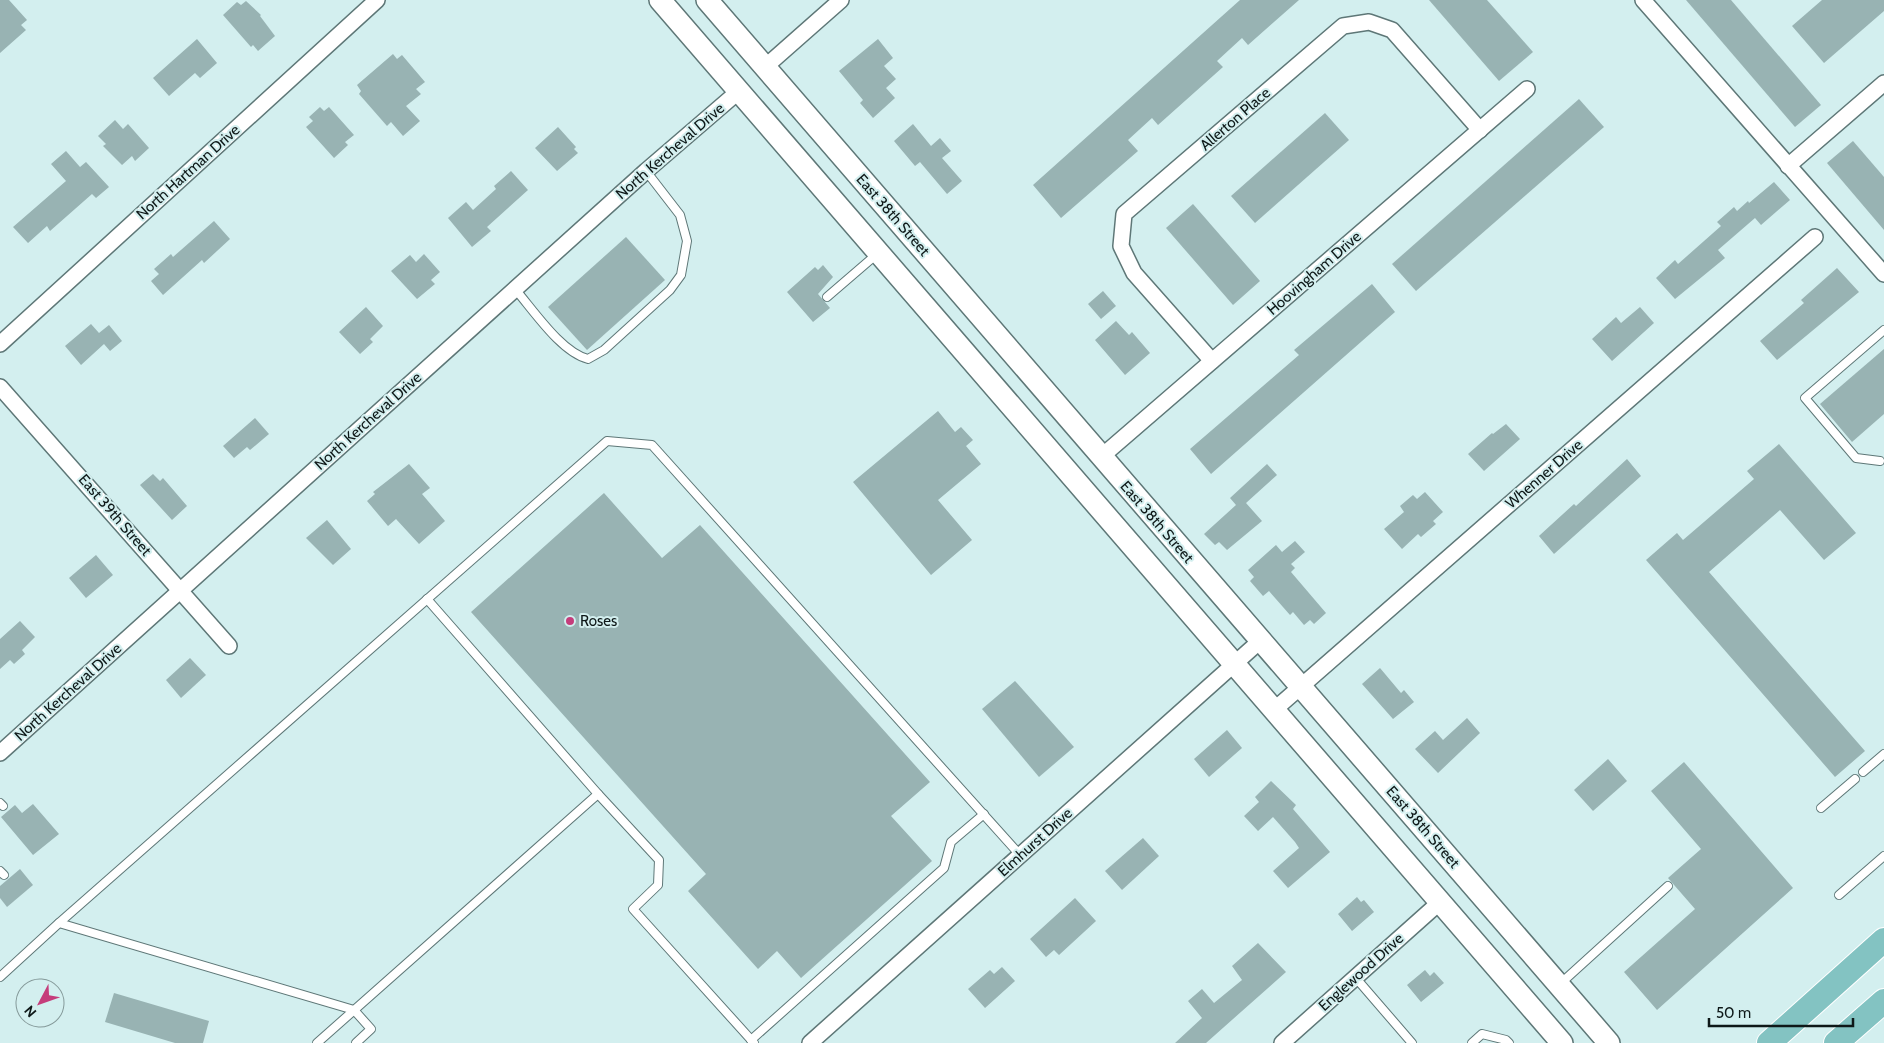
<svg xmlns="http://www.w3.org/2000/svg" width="1884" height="1043" font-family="Cabin,sans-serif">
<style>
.building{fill:#98b3b3}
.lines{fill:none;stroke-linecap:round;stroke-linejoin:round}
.lane-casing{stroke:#5e7777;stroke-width:10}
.street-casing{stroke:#5e7777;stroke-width:18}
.secondary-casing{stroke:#5e7777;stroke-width:24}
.primary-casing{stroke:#fff;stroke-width:26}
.lane{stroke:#fff;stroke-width:8}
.street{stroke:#fff;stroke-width:15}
.secondary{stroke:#fff;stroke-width:21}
.primary{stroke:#83c3c2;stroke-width:24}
.poi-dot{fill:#c53d7b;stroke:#d3efef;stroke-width:2}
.labels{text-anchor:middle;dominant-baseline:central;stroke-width:4;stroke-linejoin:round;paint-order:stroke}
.street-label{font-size:15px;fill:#0e1818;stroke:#d3efef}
.poi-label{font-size:15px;fill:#0e1818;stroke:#d3efef;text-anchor:start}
</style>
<rect width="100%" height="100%" fill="#d3efef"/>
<g class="building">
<path d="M0,0H9L27,20L21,25L26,30L0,53Z"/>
<path d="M1240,0H1299L1248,45L1242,38L1217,61L1223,67L1158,125L1152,118L1128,140L1138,151L1061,218L1033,185Z"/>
<path d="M1429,0H1487L1533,52L1499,81Z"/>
<path d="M1686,0H1731L1821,105L1795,127Z"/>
<path d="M1822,0H1884V11L1824,63L1792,26Z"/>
<path d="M246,1L261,15L260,16L275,36L258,51L253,45L251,47L223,15L237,2L241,5Z"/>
<path d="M197,39L217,63L200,78L195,73L169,96L153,78Z"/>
<path d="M878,39L893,58L884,66L896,79L886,88L895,98L873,118L860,103L863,100L839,71Z"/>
<path d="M393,54L397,59L402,55L425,82L416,89L421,94L406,106L420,121L403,136L391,122L387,126L359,94L361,91L357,85Z"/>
<path d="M1579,99L1604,127L1416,291L1392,264Z"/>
<path d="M320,107L324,111L329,107L354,135L345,142L348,145L334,158L306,127L313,121L309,117Z"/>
<path d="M1325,113L1349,140L1255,223L1231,196Z"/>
<path d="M115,120L123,129L128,124L149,148L135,161L132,156L122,165L103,146L106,144L98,136Z"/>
<path d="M913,124L931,146L940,138L951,151L942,158L962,181L947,194L920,162L915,166L894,141Z"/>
<path d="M558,127L576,147L574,149L578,153L557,171L535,148Z"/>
<path d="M1853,141L1884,177V230L1827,163Z"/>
<path d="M66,151L80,167L86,162L109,187L96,198L92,194L50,231L47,226L28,243L13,227L66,181L51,164Z"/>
<path d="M511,171L528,190L487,227L491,231L472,247L448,218L466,202L473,210L496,189L494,186Z"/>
<path d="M1774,182L1790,200L1761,225L1755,218L1718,250L1725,258L1675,299L1656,278L1675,260L1678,264L1721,226L1717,222L1734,207L1737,211L1748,201L1749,203Z"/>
<path d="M1193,204L1260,281L1233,305L1166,228Z"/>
<path d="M214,221L230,239L204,263L202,260L163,295L151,281L159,274L154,269L171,254L173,257Z"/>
<path d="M626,237L665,280L587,350L548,307Z"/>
<path d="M424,254L440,272L431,280L435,284L417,299L391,271L410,255L416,262Z"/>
<path d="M823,265L833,277L818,294L830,308L813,322L787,292L815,267L818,270Z"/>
<path d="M1837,268L1859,292L1777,360L1760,341L1804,303L1801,300Z"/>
<path d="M1372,284L1395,312L1211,474L1190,449L1299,355L1294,350Z"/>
<path d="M1103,291L1116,306L1101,319L1088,304Z"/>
<path d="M366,307L383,326L370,339L373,342L360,354L339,332Z"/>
<path d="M1640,307L1654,323L1612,361L1592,339L1616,317L1621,323Z"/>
<path d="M1116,321L1129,335L1132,332L1150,353L1125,375L1095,340Z"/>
<path d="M91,324L99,333L109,325L122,341L110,351L104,344L81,365L65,346Z"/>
<path d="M1884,349V414L1852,442L1820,404Z"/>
<path d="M938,411L955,432L961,427L973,440L966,446L981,464L938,500L972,540L931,575L853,482Z"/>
<path d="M255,418L269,434L250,450L247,447L234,458L223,446Z"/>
<path d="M1506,424L1520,439L1484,471L1468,454L1492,433L1493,434Z"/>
<path d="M1779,444L1856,533L1824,560L1780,510L1709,572L1865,751L1835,777L1646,560L1677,533L1683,540L1754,479L1747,471Z"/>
<path d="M1627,459L1641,476L1554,554L1539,536L1540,535L1574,504L1576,506Z"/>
<path d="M409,464L430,488L422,494L445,521L419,544L396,519L388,526L367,501L375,494L373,492Z"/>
<path d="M1267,464L1277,475L1246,503L1262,521L1227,550L1219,542L1215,545L1204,534L1236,505L1230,498Z"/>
<path d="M153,474L160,481L163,478L187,506L172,520L140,485Z"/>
<path d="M1425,492L1443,512L1433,521L1436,524L1421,537L1418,534L1402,549L1384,529L1404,512L1400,506L1413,495L1417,499Z"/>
<path d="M604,493L662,558L700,525L930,782L891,816L932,861L801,978L777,951L758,969L688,891L706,874L471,612Z"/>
<path d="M327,520L351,549L333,565L306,538Z"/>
<path d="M1295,541L1305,552L1291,564L1295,568L1291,572L1326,613L1314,624L1310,620L1304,625L1293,612L1290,615L1269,591L1263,596L1250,581L1254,577L1248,570L1276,545L1282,552Z"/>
<path d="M96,555L113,575L86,598L69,578Z"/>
<path d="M20,621L35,637L22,650L25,654L14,664L10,660L0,669V639Z"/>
<path d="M190,658L206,675L181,698L166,680Z"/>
<path d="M1380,668L1401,693L1404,690L1414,702L1393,719L1362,684Z"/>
<path d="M1015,681L1074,747L1039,777L982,709Z"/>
<path d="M1467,718L1480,733L1438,773L1415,749L1435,731L1443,740Z"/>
<path d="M1227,730L1242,748L1209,777L1194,759Z"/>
<path d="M1608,759L1627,781L1593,811L1574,790Z"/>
<path d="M1684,762L1793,888L1657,1010L1624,972L1695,909L1668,878L1701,849L1651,791Z"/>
<path d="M1271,781L1296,805L1293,809L1330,852L1288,888L1273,871L1299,848L1295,842L1273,817L1258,831L1244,816L1259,802L1255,797Z"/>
<path d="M33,804L59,834L33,855L1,817L15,805L22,813Z"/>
<path d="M1143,838L1159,856L1122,890L1105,871Z"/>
<path d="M20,869L33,885L7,907L0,898V886Z"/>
<path d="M1357,897L1361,902L1364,900L1374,912L1352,931L1338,914Z"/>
<path d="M1075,898L1096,921L1059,955L1054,950L1046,957L1030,939Z"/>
<path d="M1258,943L1286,972L1206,1043H1175L1202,1018L1188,1001L1202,989L1214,1003L1242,980L1232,966Z"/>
<path d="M1002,967L1015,981L985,1008L968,989L990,970L994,974Z"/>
<path d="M1425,970L1430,976L1434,972L1444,983L1421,1002L1407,985Z"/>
<path d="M114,993L209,1021L203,1043H175L105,1022Z"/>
</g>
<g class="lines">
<defs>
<g id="lane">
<path d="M515,289C534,311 561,352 588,359L604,350L670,290L681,275L687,241L680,215L646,171"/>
<path d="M827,297L877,254"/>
<path d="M1880,461L1856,458L1805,398L1884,330"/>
<path d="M427,599L598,794"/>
<path d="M1863,772L1884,754"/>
<path d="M0,803L3,806"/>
<path d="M1821,808L1855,779"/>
<path d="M0,871L4,875"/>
<path d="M1839,895L1884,856"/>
<path d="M59,923L607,441L652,445L1020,855"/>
<path d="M0,977L59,923L354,1010L371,1029L356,1043"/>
<path d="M1355,977L1412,1043"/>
<path d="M1560,984L1668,886"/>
<path d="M751,1040L944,868L951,842L984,814"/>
<path d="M317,1043L598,794L659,860L658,885L633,909L754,1043"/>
<path d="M1472,1043L1482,1034L1506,1040L1509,1043"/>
</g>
<g id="street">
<path d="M1643,0L1884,274"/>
<path d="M765,67L841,0"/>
<path d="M1788,166L1884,83"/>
<path d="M0,344L377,0"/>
<path d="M1212,361L1134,273L1121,246L1124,214L1343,26L1369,22L1392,30L1480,130"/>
<path d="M0,387L229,646"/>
<path d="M1101,457L1527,89"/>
<path d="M1274,710L1815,237"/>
<path d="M0,753L646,171L739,91"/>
<path d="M810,1043L1260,641"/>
<path d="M1282,1043L1440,902"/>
</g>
<g id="secondary">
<path d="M660,0L1562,1043"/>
<path d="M707,0L1609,1043"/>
</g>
<g id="primary">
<path d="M1769,1043L1884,940"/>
<path d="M1836,1043L1884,1001"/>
</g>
</defs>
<use href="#lane" class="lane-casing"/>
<use href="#street" class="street-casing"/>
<use href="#secondary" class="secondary-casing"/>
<use href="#primary" class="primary-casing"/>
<use href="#lane" class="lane"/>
<use href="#street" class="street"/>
<use href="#secondary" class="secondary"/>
<use href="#primary" class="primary"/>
</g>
<circle class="poi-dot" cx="570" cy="621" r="5"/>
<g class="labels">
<g class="street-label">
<text transform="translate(1235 119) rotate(-41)">Allerton Place</text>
<text transform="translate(670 151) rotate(-41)">North Kercheval Drive</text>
<text transform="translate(188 172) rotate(-42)">North Hartman Drive</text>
<text transform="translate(893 215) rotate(49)">East 38th Street</text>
<text transform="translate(1314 273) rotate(-41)">Hoovingham Drive</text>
<text transform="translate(368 421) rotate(-42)">North Kercheval Drive</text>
<text transform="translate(1544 474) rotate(-41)">Whenner Drive</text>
<text transform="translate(115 515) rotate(49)">East 39th Street</text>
<text transform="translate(1157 522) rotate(49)">East 38th Street</text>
<text transform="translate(68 692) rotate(-42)">North Kercheval Drive</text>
<text transform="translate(1423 827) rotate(49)">East 38th Street</text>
<text transform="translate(1035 842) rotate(-42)">Elmhurst Drive</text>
<text transform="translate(1361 972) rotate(-42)">Englewood Drive</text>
</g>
<g class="poi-label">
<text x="580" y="621">Roses</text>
</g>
</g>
<g transform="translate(40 1003) rotate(229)"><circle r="24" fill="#d3efef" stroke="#849999"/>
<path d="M0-4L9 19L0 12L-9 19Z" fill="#c53d7b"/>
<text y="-8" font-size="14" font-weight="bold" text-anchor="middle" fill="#0e1818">N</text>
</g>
<path d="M1709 1018v8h144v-8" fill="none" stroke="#0e1818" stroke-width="2.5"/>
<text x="1716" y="1018" font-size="15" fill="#0e1818" stroke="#d3efef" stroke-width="4" paint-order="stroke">50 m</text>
</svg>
